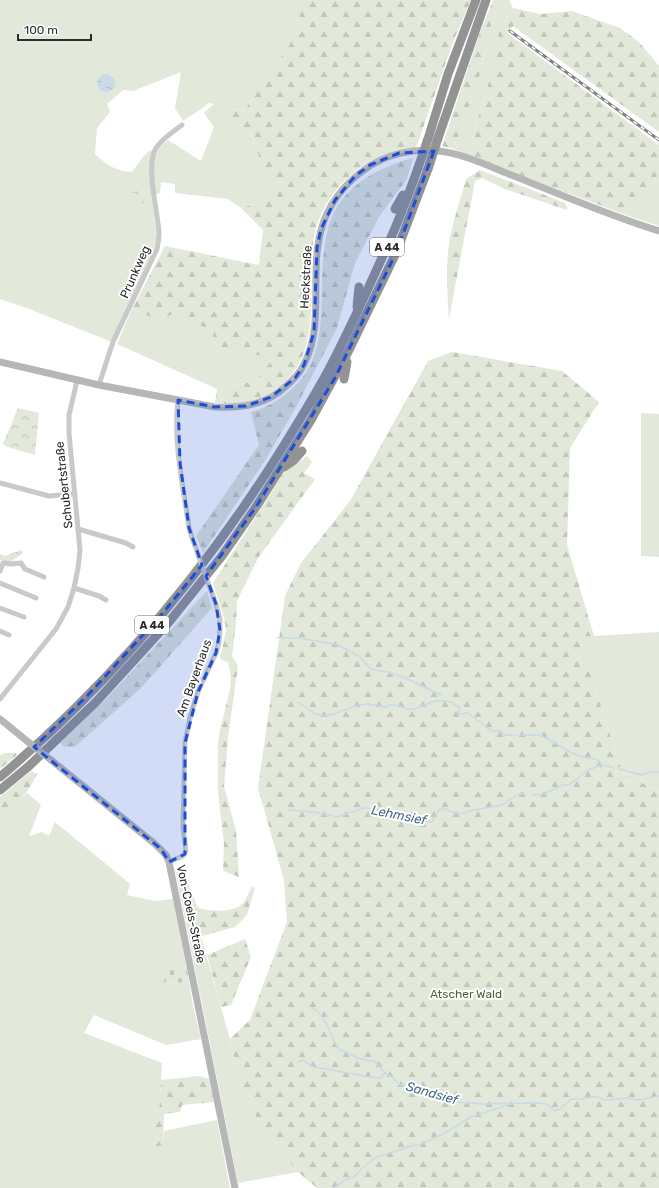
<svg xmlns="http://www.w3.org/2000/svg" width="659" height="1188" font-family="Rubik,sans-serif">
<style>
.grass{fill:#e2e8da;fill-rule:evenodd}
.forest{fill:url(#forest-firs)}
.cemetery{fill:url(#cemetery-stones)}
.park{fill:url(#park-crowns)}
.water{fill:url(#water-ripples)}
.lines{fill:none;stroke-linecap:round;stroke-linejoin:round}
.stream{stroke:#c8dbe7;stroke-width:1.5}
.street{stroke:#c9c9c9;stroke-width:5}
.secondary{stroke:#b6b6b6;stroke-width:7}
.highway{stroke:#939393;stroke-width:9}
.rail-casing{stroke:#818181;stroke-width:3}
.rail{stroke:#fff;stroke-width:1.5;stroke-dasharray:4.5;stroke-linecap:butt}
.street-bridge{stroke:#c9c9c9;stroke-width:5}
.secondary-bridge{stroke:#b6b6b6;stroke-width:7}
.highway-bridge{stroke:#939393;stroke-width:9}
.marked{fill:#1d4ed8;fill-opacity:0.2;stroke:#1d4ed8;stroke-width:3;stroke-dasharray:8 5;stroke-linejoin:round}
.labels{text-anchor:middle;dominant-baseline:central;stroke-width:4;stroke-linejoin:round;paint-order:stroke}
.shield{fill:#fff;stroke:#6b6b6b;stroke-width:1}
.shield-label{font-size:11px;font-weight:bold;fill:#2c2c2c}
.street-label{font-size:12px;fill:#2c2c2c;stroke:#fff}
.park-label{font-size:12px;fill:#4f633e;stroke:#fff}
.water-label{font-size:13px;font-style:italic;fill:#426b86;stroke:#fff}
</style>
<defs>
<pattern id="forest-firs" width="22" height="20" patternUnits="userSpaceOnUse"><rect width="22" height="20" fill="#e2e8da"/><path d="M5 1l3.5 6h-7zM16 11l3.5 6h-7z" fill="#c2c7bb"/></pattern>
<pattern id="cemetery-stones" width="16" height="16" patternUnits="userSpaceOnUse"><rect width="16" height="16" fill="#e2e8da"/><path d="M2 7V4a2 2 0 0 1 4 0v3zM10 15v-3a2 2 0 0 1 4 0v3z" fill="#c2c7bb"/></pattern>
<pattern id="park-crowns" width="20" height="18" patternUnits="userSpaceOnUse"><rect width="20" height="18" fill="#e2e8da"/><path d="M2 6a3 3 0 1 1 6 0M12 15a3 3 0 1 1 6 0" fill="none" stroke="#c2c7bb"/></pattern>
<pattern id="water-ripples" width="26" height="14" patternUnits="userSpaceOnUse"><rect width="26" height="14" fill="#c8dbe7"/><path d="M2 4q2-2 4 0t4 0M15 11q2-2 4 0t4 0" fill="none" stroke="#acbcc6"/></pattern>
</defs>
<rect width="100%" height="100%" fill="#fff"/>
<g class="grass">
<path d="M0,0H304V2L290,44L244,111L222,107L218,115L238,123L252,135L260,160L277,197L241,208L228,199L175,193V184L161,182L160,193L151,195L157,236L153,253L112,342L24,307L0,299ZM181,72L175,108L183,121L201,109L209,103L214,104L204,113L214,127L201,161L168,140L159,148L156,154L150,150L144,156L132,172C115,171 107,165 95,154L97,128L110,112L107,104L123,90L133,91Z"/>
<path d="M505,0H509L513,8L498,32L499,48L467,155L454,149L480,74L491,25Z"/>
<path d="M659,175V226L626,215Z"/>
<path d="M132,309L159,320L173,314L214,331L212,341L227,351L275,356L256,381L217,389L117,344Z"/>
<path d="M641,413L659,414V557L641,556Z"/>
<path d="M659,632V792L622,772L579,637Z"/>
<path d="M27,793L41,805L29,836L42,832L49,836L55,822L130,884L127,895L155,901L173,899L187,970H165L164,982L189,983L193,1006L201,1039L166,1045L94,1015L84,1033L162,1063L159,1111L153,1112L163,1145L164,1131L217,1120L230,1188H0V817Z"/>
<path d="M175,870L179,872L186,885L188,910L199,937H201L230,1039L242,1090L257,1119L298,1172L238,1183Z"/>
</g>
<g class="forest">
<path d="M304,0H471L453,42L416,148C410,149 403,149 398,150C364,159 333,185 320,217C318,222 316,227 315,231C313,243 311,256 311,268C311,307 316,352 285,382C265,402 242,405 215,403L217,389L256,381L274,357L227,351L212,341L214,331L173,314L159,320L132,309L165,246L259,265L263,230L241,208L277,197L260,160L252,135L238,123L217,115L222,107L244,111L290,44L304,2Z"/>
<path d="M493,0H505L491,25L480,74L454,149L442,146L480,32Z"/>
<path d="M513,8L540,14L572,11L620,28L639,42L659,66V132L513,26L507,33L659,145V175L626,215L467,155L499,48L498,32Z"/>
<path d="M413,158L407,179L379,217L355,263L337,328L296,407L266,459L203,553L196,536L259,445L251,412C268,407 280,400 293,388C322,361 321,324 322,287C322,269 323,251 327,233C336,190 374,168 413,158Z"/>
<path d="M480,170L565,203L567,207V210L505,189L482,178L475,181L449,319C447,290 445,261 451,233C455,215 461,197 466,179Z"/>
<path d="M452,352L562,371L599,402L570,448L567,545L594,636L579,637L622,772L659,792V1188H317L298,1172L257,1119L242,1090L230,1039L250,1020L287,922L284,880L258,788L285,596L301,563L350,501L428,361Z"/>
<path d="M307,456L312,462L304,473L315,479L258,558L237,601L236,624L232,656L238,666L228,737L224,787L236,830L239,877L223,871L224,843L218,792V742L220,730L230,690L231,677L228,662L220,659L226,630L224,618L213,583L273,490L283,473Z"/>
<path d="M207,591L212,608L141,688L76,746L64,747L60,743L110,695Z"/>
<path d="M4,753H15L17,755L0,769V756Z"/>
<path d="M31,771L37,774C28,795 16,803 0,817V797Z"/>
<path d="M188,884L198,908C209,911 231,913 241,905C246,902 249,891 252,886L255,888L247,915L235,927L199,937L188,910L186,885Z"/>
<path d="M245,939L251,957L231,1005L221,1007L207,955Z"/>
<path d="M200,1076L209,1079L214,1102L182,1105L180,1112L164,1114L163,1145L152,1147L153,1112L159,1111L161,1080Z"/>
</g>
<path class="cemetery" d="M165,970H187L189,983L164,982Z"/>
<g class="park">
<path d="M133,183L143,185L144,209L133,207Z"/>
<path d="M18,408L39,413L35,455L8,447L3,444Z"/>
<path d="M21,550L23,553L22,554L10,562L0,560V554L5,556Z"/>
</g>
<circle class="water" cx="106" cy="83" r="9"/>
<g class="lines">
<g class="stream">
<path d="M277,638H300L338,645L359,656L371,669L387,672L408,679L441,695"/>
<path d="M299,703L314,713L323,716L334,714L355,706L367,704L385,707L391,705H395L407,709H415L434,701H445L451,702L460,708L458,712L460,714L468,713L492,731H501L505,735H517"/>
<path d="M520,735H541L572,753L579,756L598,760L601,764"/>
<path d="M605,765L614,768"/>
<path d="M619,769L642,775L649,772H659"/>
<path d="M533,795L544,794L562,785H569L587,771L602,764"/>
<path d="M288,810L314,812L337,817L364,808L389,810L415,819L432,822L438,811L443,808C452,812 460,817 469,811L502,805L518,794H525"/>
<path d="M313,1008L321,1015L328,1027L333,1039L339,1049L358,1058L376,1062L385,1073L392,1077L399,1084L410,1088L439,1094L456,1102L483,1104L535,1103L547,1104L555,1111L560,1109L571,1099C574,1099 578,1099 581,1099C589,1098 596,1094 604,1100L628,1098L636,1100L644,1099L659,1096"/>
<path d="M298,1062L302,1060L314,1067L320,1068L370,1077L381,1078L385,1073"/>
<path d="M334,1188L345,1180L354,1177L362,1168L375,1158L411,1146L421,1144L443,1134L471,1117L511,1104"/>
</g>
<g class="street">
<path d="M99,385L107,360L113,342L157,249C158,244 159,238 159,233C158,212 145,166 156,148C162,139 173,132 182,125"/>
<path d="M178,400C173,442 183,486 189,528L192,538"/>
<path d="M0,483L49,496L74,494"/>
<path d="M78,529L126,543L133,547"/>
<path d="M0,571L3,563L11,564L21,563L25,569L44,577"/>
<path d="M0,583L36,598"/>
<path d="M74,588L99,596L106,600"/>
<path d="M0,608L24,617"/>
<path d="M0,631L9,635"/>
<path d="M0,699L56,629L68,607L74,588L78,568L80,550L69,433V415L77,381"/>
<path d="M169,862L183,856L186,851L183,827L185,743L190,718L198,692L216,653L219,643L220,630V619L216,604"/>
</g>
<g class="secondary">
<path d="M0,362L99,385L215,407C241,408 267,405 286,386C293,380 300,373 304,364C325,324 309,274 321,230C327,206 344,184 364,170C385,154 413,148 439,151C465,154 490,167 514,176C562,195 610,216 659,231"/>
<path d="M0,719L27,741"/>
<path d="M51,760L155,844L166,855L169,862L235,1188"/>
</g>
<g class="highway">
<path d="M438,138L486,0"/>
<path d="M428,139L448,74L476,0"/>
<path d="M395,209L403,195"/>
<path d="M357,307L359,287"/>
<path d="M344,379L347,362"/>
<path d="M284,467L294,460L302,451"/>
<path d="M0,777C112,682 209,567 286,442C301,418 315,395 328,371C350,329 370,285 389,242C400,218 409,193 418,168"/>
<path d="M0,790L29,766L95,703L169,622L222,556L256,507L311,420L349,350L396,253L428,169"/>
</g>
<defs>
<path id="rail" d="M510,31L659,140"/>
</defs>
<use href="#rail" class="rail-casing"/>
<use href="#rail" class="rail"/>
<path class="street-bridge" d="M192,538L216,604"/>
<path class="secondary-bridge" d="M27,741L51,760"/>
<g class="highway-bridge">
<path d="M418,168L428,139"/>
<path d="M428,169L438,138"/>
</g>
</g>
<path class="marked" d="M434,151L396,253L335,378L256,507L206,576L216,604L220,630L216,653L198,692L185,743V854L169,862L161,849L34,747L87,696L162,614L202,565L189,528L180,463L178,400L215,407L246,406L271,397L295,378L304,365L314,332L317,247L321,229L335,200L355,176L370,165L399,153Z"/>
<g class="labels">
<g class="shield">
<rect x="370" y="238" width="34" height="18" rx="3"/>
<rect x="135" y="616" width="34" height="18" rx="3"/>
</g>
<g class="shield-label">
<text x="387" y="247">A 44</text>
<text x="152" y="625">A 44</text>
</g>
<g class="street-label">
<text transform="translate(135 272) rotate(-66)">Prunkweg</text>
<text transform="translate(306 277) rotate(-87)">Heckstraße</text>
<text transform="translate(64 485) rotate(-96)">Schubertstraße</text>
<text transform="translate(194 678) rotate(-70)">Am Bayerhaus</text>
<text transform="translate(191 914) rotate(78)">Von-Coels-Straße</text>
</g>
<g class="park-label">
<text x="466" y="994">Atscher Wald</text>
</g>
<g class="water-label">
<text transform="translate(399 815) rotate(11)">Lehmsief</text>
<text transform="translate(432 1093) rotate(16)">Sandsief</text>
</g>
</g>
<path d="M18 34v6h73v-6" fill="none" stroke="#2c2c2c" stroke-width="2"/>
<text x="24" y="34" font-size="12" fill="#2c2c2c" stroke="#ffffff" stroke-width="3" paint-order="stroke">100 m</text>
</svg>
